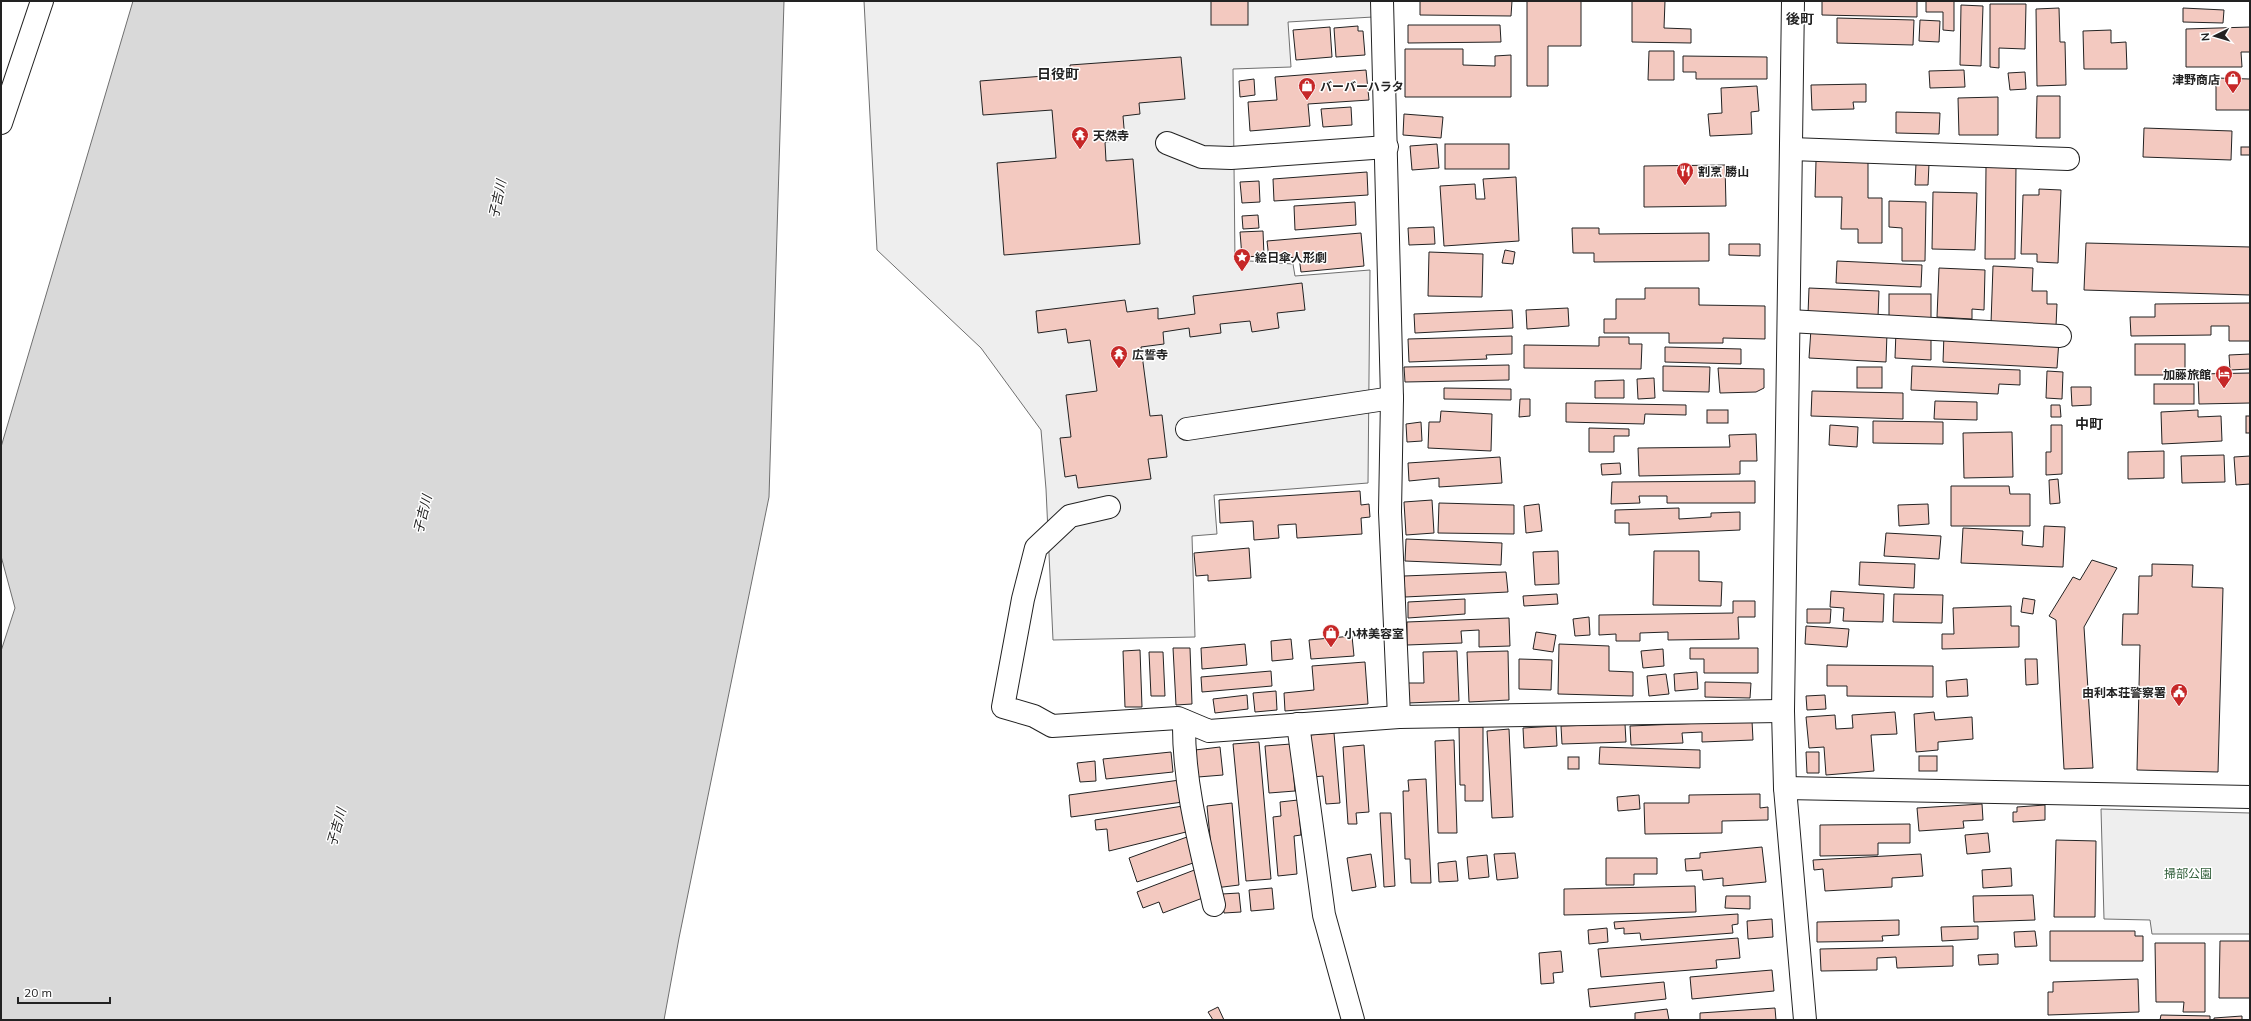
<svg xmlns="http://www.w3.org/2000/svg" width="2251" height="1021" font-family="Mulish,'Noto Sans JP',sans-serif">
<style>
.green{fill:#eee;stroke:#6f6f6f}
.water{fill:#d9d9d9;stroke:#6f6f6f}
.building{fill:#f3c9c0;stroke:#222}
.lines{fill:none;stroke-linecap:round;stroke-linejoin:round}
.minor-casing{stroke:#222;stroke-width:24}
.minor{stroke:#fff;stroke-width:22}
.labels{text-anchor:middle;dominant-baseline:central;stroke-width:3;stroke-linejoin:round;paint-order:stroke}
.poi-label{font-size:12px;font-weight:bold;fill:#222;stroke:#fff;text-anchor:start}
.park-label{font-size:12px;fill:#2f5e38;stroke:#fff}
.water-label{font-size:13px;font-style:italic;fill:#222;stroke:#fff}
.quarter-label{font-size:14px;font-weight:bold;fill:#222;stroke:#fff}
</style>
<rect width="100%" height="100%" fill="#fff"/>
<g class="green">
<path d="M864,1H1373V17L1288,22L1291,67L1233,69L1235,260L1293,264L1295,276L1370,270L1368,483L1214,495L1217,534L1192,536L1195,637L1053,640L1046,489L1041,430L981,348L877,250Z"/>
<path d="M2101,809L2250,813V934H2152L2150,920L2104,919Z"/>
</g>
<path class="water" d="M133,1H784L769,497L679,938L664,1020H1V651L15,608L1,556V447Z"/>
<g class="building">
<rect x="1211" y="1" width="37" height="24"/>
<path d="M1420,1H1512L1511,16L1420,15Z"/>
<path d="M1527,1H1581V46H1548V86H1527Z"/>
<path d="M1632,1H1665L1664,28L1691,29V43L1632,42Z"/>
<path d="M1822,1H1917V17L1822,15Z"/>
<path d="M1926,1H1954V31L1943,30V12H1926Z"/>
<path d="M1990,4H2026L2025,49L1999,48V68L1990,67Z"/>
<path d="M1961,5L1983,6L1981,66L1960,65Z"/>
<path d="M2059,8L2060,42H2065L2066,85L2037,86L2036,9Z"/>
<path d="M2183,8L2224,10L2223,23L2183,22Z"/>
<path d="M1837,18L1914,20L1913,45L1837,43Z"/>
<path d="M1920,20L1940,21L1939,42L1919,41Z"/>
<path d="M1408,25H1500L1501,42L1408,43Z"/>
<path d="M1358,26V31H1363L1365,55L1336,57L1334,28Z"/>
<path d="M1330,27L1332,57L1296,60L1293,30Z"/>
<path d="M2250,27V52H2241L2242,67H2186V29Z"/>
<path d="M2111,30V43L2126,42L2127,69H2084L2083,31Z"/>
<path d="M1405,49H1463V65L1495,66V56L1511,55V97H1405Z"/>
<path d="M1649,51H1674V80H1648Z"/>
<path d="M1683,56L1767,57V79H1696V72H1683Z"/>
<path d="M1181,57L1185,99L1139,103L1140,114L1123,116L1125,140L1105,142L1106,161L1133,159L1140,244L1004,255L997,163L1056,158L1052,110L983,115L980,81L1070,74V65Z"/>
<path d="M1366,70L1369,100L1308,104L1310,126L1250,131L1248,102L1277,100L1275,77Z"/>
<path d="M1964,70L1965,87L1930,88L1929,71Z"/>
<path d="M2025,72L2026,89L2010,90L2008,73Z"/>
<path d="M2216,78L2250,79V110H2216Z"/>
<path d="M1254,79L1255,95L1240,97L1239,81Z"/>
<path d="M1866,84V102H1853L1854,109L1812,110L1811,85Z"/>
<path d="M1757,86L1759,111L1751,112L1752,134L1710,136L1708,114L1722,113L1721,88Z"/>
<path d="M2037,96H2060V138H2036Z"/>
<path d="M1998,97V135H1959L1958,98Z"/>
<path d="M1351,107L1352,125L1323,127L1321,109Z"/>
<path d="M1896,112L1940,113L1939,134L1896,133Z"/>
<path d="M1404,114L1443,117L1441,138L1403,135Z"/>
<path d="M2144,128L2232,131L2231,160L2143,157Z"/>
<path d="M1437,144L1439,168L1412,170L1410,146Z"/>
<rect x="1445" y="144" width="64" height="25"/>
<rect x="2241" y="147" width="9" height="8"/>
<path d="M1816,161L1868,162V198H1882V243H1858V229H1841L1842,197H1815Z"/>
<path d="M1916,163L1929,164L1928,185H1915Z"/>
<path d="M1725,165L1726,206L1644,207V166Z"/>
<path d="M1986,167H2016L2015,259H1985Z"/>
<path d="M1367,172L1368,195L1274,201L1273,179Z"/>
<path d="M1516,177L1519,241L1444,246L1440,186L1475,184L1476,199H1485L1483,179Z"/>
<path d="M1259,181L1260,202L1242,203L1240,182Z"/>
<path d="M2039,189L2061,190L2058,263L2037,262V254H2021L2023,195H2039Z"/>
<path d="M1933,192L1977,193L1975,250L1932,249Z"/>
<path d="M1889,201L1926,202L1925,261H1902V228L1889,227Z"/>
<path d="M1355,202L1356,225L1295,230L1294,206Z"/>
<path d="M1258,215L1259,228L1243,229L1242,216Z"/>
<path d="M1434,227L1435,244L1409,245L1408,228Z"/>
<path d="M1572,228H1599V234L1709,233V261L1594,262V253H1573Z"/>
<path d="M1263,231L1264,256L1242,257L1240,232Z"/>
<path d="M1361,233L1364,266L1301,272L1299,257L1269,259L1267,241Z"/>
<path d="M2086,243L2250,247V295L2084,290Z"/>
<path d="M1729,244H1760V256L1729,255Z"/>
<path d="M1505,250L1515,252L1513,264L1502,263Z"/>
<path d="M1429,252L1483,254L1482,297L1428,296Z"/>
<path d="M1837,261L1922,265L1921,287L1836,283Z"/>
<path d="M1993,266L2033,268L2032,291H2047V304H2057L2056,326L1991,323Z"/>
<path d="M1939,268L1985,270L1984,310L1972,309V319L1937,317Z"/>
<path d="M1302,283L1305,310L1277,313L1279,328L1252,332L1250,321L1220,324L1221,333L1190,337L1189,328L1163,332L1164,344L1141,347L1150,416L1162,415L1167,457L1148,459L1151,479L1078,488L1076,475L1065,477L1060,438L1071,437L1066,395L1097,391L1090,340L1068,343L1066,329L1038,333L1036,311L1125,300L1127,312L1158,308V319L1195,314L1193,296Z"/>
<path d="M1645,288H1699V305L1765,306V339L1723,338V343H1669V333H1604V319H1616V299H1645Z"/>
<path d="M1809,288L1879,291L1878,317L1808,314Z"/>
<rect x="1889" y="294" width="42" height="24"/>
<path d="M2250,303V341H2229V326H2211V335L2131,336L2130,317H2155V304Z"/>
<path d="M1568,308L1569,326L1527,329L1526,310Z"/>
<path d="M1512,310L1513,328L1415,333L1414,314Z"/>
<path d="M1811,329L1887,333L1886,362L1809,358Z"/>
<path d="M1896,331L1931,332V360L1895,358Z"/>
<path d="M1944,334L2059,340L2057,368L1943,362Z"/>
<path d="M1512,336V354L1486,355L1487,359L1409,362L1408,339Z"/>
<path d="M1599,337H1629V344H1642L1641,369L1524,368V345L1599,346Z"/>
<rect x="2135" y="344" width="50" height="31"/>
<path d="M1665,347L1741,349V364L1665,362Z"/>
<path d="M2250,354V369L2230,370L2229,355Z"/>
<path d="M1509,365V380L1405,382L1404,367Z"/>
<path d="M1663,366L1710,367L1709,392L1663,391Z"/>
<path d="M1912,366L2020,370V385L1999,384L1998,394L1911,390Z"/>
<rect x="1857" y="367" width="25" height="21"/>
<path d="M1718,368L1764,369V388L1756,392L1720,393Z"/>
<path d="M2047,371L2063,372L2062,399L2046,398Z"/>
<path d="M2250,373V403L2199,404L2198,374Z"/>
<path d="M1654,378L1655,398L1638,399L1637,379Z"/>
<path d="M1624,380V398H1595V381Z"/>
<rect x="2154" y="384" width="40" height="20"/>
<path d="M2071,387H2091V405L2072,406Z"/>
<path d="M1444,388L1511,389V400L1444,399Z"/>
<path d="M1812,391L1903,393V419L1811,416Z"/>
<path d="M1520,399H1530V416L1519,417Z"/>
<path d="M1935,401L1977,402V420L1934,419Z"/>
<path d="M1566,403L1686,405V415L1645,414L1644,424L1566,422Z"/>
<path d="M2051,405H2060L2061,417H2051Z"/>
<rect x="1707" y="410" width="21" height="13"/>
<path d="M2198,410V417L2221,416L2222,441L2162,444L2161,412Z"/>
<path d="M1441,411L1492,414L1491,451L1428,448L1429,422H1440Z"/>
<rect x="2246" y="416" width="4" height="17"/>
<path d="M1873,421L1943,422V444L1873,443Z"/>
<path d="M1421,422L1422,441L1407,442L1406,424Z"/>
<path d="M1830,425L1858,427L1857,447L1829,445Z"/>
<path d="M2051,425H2062V474L2046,475V452H2051Z"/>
<path d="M1589,428L1629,429V436H1614V452H1589Z"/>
<path d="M2012,432L2013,477L1964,478L1963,433Z"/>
<path d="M1756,434L1757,461H1740V474L1639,476L1638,448L1730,447L1729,435Z"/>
<path d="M2164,451V478L2128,479V452Z"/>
<path d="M2224,455L2225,482L2182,483L2181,456Z"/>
<path d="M2250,456V484L2236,485L2234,457Z"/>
<path d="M1500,457L1502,483L1439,487V478L1409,481L1408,463Z"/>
<path d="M1620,463L1621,474L1602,475L1601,464Z"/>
<path d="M2058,479L2060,503L2050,504L2049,480Z"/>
<path d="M1755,481V503H1667V496H1639L1640,503L1611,504L1612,482Z"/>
<path d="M1951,486H2009L2010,494H2030V526H1951Z"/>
<path d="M1360,491L1361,505L1369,504L1370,517L1361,518L1362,534L1297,538L1296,524L1278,525L1279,538L1254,540L1253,521L1220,523L1219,500Z"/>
<path d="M1432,500L1434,533L1406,535L1404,502Z"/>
<path d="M1439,503L1514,505V534L1438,533Z"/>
<path d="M1539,504L1542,531L1526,533L1524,506Z"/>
<path d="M1928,504L1929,524L1899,526L1898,505Z"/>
<path d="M1679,508V519L1711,517V513L1740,512V530L1629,535V523H1615V510Z"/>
<path d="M2044,526L2065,527L2063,567L1961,563L1963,528L2023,531L2022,545L2043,547Z"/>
<path d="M1886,533L1941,536L1939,559L1884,556Z"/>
<path d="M1406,539L1502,543L1501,565L1405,561Z"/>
<path d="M1249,548L1251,578L1208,581V575L1196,576L1194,553Z"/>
<path d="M1558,551L1559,584L1535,585L1533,552Z"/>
<path d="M1654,551H1699V581L1722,582L1721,606L1653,605Z"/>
<path d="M2092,560L2117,568L2084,627L2093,768L2064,769L2056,620L2049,616L2073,577L2080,580Z"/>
<path d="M1860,562L1915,564L1914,588L1859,585Z"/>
<path d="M2152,564L2193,565L2192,587L2223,588L2218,772L2137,770L2140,645H2122L2123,614H2138L2139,576H2152Z"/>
<path d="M1506,572L1508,592L1405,597L1404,576Z"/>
<path d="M1831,591L1884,594L1883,622L1843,621L1844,608L1830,607Z"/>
<path d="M1557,594L1558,604L1524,606L1523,596Z"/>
<path d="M1894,594L1943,595L1942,623L1893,622Z"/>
<path d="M2023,598L2035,600L2033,614L2021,612Z"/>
<path d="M1465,599V614L1408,618V602Z"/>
<path d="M1733,601H1755V617H1738L1739,639L1668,640V632L1640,633V641H1616V634L1599,635V615L1733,613Z"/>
<path d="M2011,606V626H2019V647L1942,649V634H1954L1953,608Z"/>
<path d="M1807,609H1831L1830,623H1807Z"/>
<path d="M1589,617L1590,635L1575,636L1573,619Z"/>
<path d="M1509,618L1510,646L1479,647V630L1461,631L1462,643L1407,645V622Z"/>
<path d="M1806,626L1849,629L1847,647L1805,644Z"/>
<path d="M1536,632L1556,635L1553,652L1533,649Z"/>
<path d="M1352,636L1354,656L1311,659L1309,640Z"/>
<path d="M1291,639L1293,659L1272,661L1271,641Z"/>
<path d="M1245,644L1247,665L1202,669L1201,648Z"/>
<path d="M1559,644L1609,646V671L1633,672V696L1558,694Z"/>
<path d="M1173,648H1190L1192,704L1176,705Z"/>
<path d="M1690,648H1758V673H1704V659H1690Z"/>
<path d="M1663,649L1664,666L1643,668L1641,651Z"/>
<path d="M1140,650L1142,707H1125L1123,651Z"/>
<path d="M1457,651L1459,701L1408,703V683H1424L1423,652Z"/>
<path d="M1508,651L1509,700L1469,702L1467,652Z"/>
<path d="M1149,652H1163L1165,696H1151Z"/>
<path d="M1519,659L1552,660L1551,690L1519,689Z"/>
<path d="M2025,659H2037L2038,684L2026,685Z"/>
<path d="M1365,662L1368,704L1285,711L1284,693L1314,690L1312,666Z"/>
<path d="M1827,665L1933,666V697L1847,696V686H1827Z"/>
<path d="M1271,671L1272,686L1202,692L1201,677Z"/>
<path d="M1697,672L1698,689L1675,691L1674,674Z"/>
<path d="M1666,674L1669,694L1649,696L1647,676Z"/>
<path d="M1967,679L1968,696L1947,697L1946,681Z"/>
<path d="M1705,682L1751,683L1750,698L1705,697Z"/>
<path d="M1276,691L1277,710L1255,712L1253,693Z"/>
<path d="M1247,695L1248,709L1215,713L1213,699Z"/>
<path d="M1825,695L1826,709L1807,710L1806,696Z"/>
<path d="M1895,712L1897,734L1871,735L1874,771L1826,775L1824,747L1809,748L1806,717L1835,715L1836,729L1853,728L1852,715Z"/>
<path d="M1934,712L1935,720L1972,717L1973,739L1938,742V750L1916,752L1914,714Z"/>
<path d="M1752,721L1753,740L1702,742V732L1682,733L1683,743L1631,745L1630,726Z"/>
<path d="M1625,724L1626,742L1562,744L1561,726Z"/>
<path d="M1556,726L1557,746L1524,748L1523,728Z"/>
<path d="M1459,727H1483V801H1465V785H1460Z"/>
<path d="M1509,729L1513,817L1492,818L1487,731Z"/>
<path d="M1334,733L1340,803L1326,804L1323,776L1313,777L1309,735Z"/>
<path d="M1454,740L1457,833H1438L1435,741Z"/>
<path d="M1259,742L1271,879L1246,881L1233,744Z"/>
<path d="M1291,744L1295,791L1269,793L1265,746Z"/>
<path d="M1364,745L1369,812L1356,813L1357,824H1348L1343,747Z"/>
<path d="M1220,747L1223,775L1198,777L1195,750Z"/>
<path d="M1600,747L1700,750V768L1599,764Z"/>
<path d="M1171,752L1173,772L1106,779L1103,759Z"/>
<path d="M1806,752H1819V773H1807Z"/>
<rect x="1919" y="756" width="18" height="15"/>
<rect x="1568" y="757" width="11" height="12"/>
<path d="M1095,761L1096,781L1080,782L1077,763Z"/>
<path d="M1426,779L1431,883H1411L1410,859H1405L1403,791H1409L1408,780Z"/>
<path d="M1180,780L1183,802L1071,817L1069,795Z"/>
<path d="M1760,794V808L1768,807V820L1722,821V833L1645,834L1644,803H1689V795Z"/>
<path d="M1639,795L1640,809L1618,811L1617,797Z"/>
<path d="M1298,800L1301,835L1294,836L1297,874L1278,876L1273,817L1281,816L1280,802Z"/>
<path d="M1232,803L1239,885L1215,888L1207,806Z"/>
<path d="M1982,804L1983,820L1963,821L1964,828L1919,831L1917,808Z"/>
<path d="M2045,805V820L2013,822V812H2017V807Z"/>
<path d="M1183,806L1186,832L1109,851L1107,829L1096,830L1095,820Z"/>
<path d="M1380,813H1391L1395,886L1384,887Z"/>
<path d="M1910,824V843H1878V855L1820,856V825Z"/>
<path d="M1988,833L1990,852L1967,854L1965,835Z"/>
<path d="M1187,837L1196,862L1137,882L1129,858Z"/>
<path d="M2056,840L2096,841L2095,917H2054Z"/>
<path d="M1762,847L1766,882L1723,886V878L1703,880L1702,870L1686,871L1685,859L1700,858V853Z"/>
<path d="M1515,853L1518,878L1497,880L1494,854Z"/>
<path d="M1371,854L1376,887L1352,891L1347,858Z"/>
<path d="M1921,854L1923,876L1892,878V887L1825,891L1823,869L1814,870L1813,860Z"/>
<path d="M1487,855L1489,877L1469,879L1467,857Z"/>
<path d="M1606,858H1657V874H1634V885H1606Z"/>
<path d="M1456,861L1458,881L1439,882L1438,863Z"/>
<path d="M2011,868L2012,886L1983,888L1982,870Z"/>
<path d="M1197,869L1208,896L1163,913L1159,902L1143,908L1137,892Z"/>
<path d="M1695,886L1696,912L1564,915V889Z"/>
<path d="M1272,888L1274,909L1251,911L1249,890Z"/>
<path d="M1239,893L1241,912L1224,913L1222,894Z"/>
<path d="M2033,895L2035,920L1974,922L1973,896Z"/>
<path d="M1726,896H1750V909L1725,908Z"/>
<path d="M1738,914V924L1732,925L1733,933L1641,940L1640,933L1624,934V928L1615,929L1614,922Z"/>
<path d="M1772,919L1773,937L1748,939L1747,921Z"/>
<path d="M1899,920V935L1882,936L1883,941L1817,942V922Z"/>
<path d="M1978,926V939L1942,941L1941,927Z"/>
<path d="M1607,928L1608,942L1589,944L1588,930Z"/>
<path d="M2035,931L2037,946L2015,947L2014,932Z"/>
<path d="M2050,931H2135V936H2143V961H2050Z"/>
<path d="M1738,938L1740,958L1716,960L1717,968L1601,977L1598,949Z"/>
<path d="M2220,941H2250V998H2219Z"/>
<path d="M2155,943H2205V1012H2183L2184,1002H2156Z"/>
<path d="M1953,946V966L1897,968L1896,957L1877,958V970L1821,971L1820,949Z"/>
<path d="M1561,951L1563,972L1553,973L1554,983L1541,984L1539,953Z"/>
<path d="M1998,954V964L1979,965L1978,955Z"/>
<path d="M1772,970L1774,991L1692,999L1690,977Z"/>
<path d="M2138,979L2139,1012L2048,1015V992H2053V982Z"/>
<path d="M1664,982L1666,999L1590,1007L1588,989Z"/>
<path d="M1218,1007L1224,1020H1213L1208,1012Z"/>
<path d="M1775,1008L1776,1020H1700V1013Z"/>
<path d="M1667,1009L1669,1020H1635V1013Z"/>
<path d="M2161,1015L2210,1016V1020H2160Z"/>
<path d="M2242,1016V1020H2214V1018Z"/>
</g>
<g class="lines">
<defs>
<g id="minor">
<path d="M1382,1L1392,398L1390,512L1399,717"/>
<path d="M1793,1L1783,711L1785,788L1805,1020"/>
<path d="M1,123L42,1"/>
<path d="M1167,143L1202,157L1231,158L1387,147"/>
<path d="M1791,149L2068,159"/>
<path d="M1789,321L2060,336"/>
<path d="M1187,429L1392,398"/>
<path d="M1109,507L1070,516L1036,548L1023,599L1003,707L1034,716L1052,726L1178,718L1209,731L1399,717L1783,711"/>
<path d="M1184,721C1183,783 1200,845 1214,905"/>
<path d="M1298,724L1324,915L1353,1020"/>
<path d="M1785,788L2250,797"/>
</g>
</defs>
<use href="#minor" class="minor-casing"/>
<use href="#minor" class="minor"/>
</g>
<defs>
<symbol id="shop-pin" viewBox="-11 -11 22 30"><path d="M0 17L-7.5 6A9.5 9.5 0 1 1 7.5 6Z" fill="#c62828" stroke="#fff"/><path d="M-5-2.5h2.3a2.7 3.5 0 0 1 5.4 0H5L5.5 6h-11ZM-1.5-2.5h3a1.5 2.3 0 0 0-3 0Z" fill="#fff"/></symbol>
<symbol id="temple-pin" viewBox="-11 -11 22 30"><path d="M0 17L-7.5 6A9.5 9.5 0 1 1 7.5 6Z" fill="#c62828" stroke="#fff"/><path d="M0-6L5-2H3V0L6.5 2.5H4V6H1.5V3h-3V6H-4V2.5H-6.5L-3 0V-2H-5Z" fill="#fff"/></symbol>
<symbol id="restaurant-pin" viewBox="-11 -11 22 30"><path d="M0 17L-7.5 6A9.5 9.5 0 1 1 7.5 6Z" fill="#c62828" stroke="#fff"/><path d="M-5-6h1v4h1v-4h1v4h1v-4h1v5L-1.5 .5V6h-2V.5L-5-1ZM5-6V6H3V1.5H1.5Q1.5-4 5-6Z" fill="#fff"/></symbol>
<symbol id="sight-pin" viewBox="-11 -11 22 30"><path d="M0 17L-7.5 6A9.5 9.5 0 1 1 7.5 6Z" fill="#c62828" stroke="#fff"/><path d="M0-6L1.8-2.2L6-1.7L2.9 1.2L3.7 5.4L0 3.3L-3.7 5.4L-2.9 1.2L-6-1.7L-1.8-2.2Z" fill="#fff"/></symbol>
<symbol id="hotel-pin" viewBox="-11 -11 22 30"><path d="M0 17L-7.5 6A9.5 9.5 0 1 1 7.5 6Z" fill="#c62828" stroke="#fff"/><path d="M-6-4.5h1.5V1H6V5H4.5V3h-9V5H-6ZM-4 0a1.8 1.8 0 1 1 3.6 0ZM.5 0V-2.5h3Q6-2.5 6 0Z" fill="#fff"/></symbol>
<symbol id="civic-pin" viewBox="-11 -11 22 30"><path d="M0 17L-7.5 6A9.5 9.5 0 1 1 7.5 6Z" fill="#c62828" stroke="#fff"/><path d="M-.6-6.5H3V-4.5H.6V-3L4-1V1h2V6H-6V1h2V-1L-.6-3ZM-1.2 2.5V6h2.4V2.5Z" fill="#fff"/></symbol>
</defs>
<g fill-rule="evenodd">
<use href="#shop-pin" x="2223" y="69" width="20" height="27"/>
<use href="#shop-pin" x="1297" y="76" width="20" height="27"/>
<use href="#temple-pin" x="1070" y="125" width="20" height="27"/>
<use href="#restaurant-pin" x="1675" y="161" width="20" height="27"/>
<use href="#sight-pin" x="1232" y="247" width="20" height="27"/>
<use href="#temple-pin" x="1109" y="344" width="20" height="27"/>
<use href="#hotel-pin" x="2214" y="364" width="20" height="27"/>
<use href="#shop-pin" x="1321" y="623" width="20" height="27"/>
<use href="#civic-pin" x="2169" y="682" width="20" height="27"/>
</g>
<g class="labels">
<g class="poi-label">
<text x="2220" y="79" text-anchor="end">津野商店</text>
<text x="1320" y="86">バーバーハラタ</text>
<text x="1093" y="135">天然寺</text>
<text x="1698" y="171">割烹 勝山</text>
<text x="1255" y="257">絵日傘人形劇</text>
<text x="1132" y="354">広誓寺</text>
<text x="2211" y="374" text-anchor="end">加藤旅館</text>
<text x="1344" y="633">小林美容室</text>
<text x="2166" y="692" text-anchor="end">由利本荘警察署</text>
</g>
<g class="park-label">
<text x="2188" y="873">掃部公園</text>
</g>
<g class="water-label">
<text transform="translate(497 199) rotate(-78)">子吉川</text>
<text transform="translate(422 514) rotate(-76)">子吉川</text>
<text transform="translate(336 827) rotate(-74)">子吉川</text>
</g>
<g class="quarter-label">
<text x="1800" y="19">後町</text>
<text x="1058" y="74">日役町</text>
<text x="2089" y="424">中町</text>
</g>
</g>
<rect width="2251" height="1021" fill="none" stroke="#222222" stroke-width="4"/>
<g transform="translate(2215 36) rotate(265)" stroke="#ffffff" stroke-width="3" paint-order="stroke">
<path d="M0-3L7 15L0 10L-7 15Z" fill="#222222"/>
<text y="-6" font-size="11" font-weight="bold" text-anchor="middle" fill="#222222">N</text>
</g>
<path d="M18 997v6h92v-6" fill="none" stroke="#222222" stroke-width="2"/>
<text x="24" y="997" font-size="12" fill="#222222" stroke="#ffffff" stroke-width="3" paint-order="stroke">20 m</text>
</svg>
